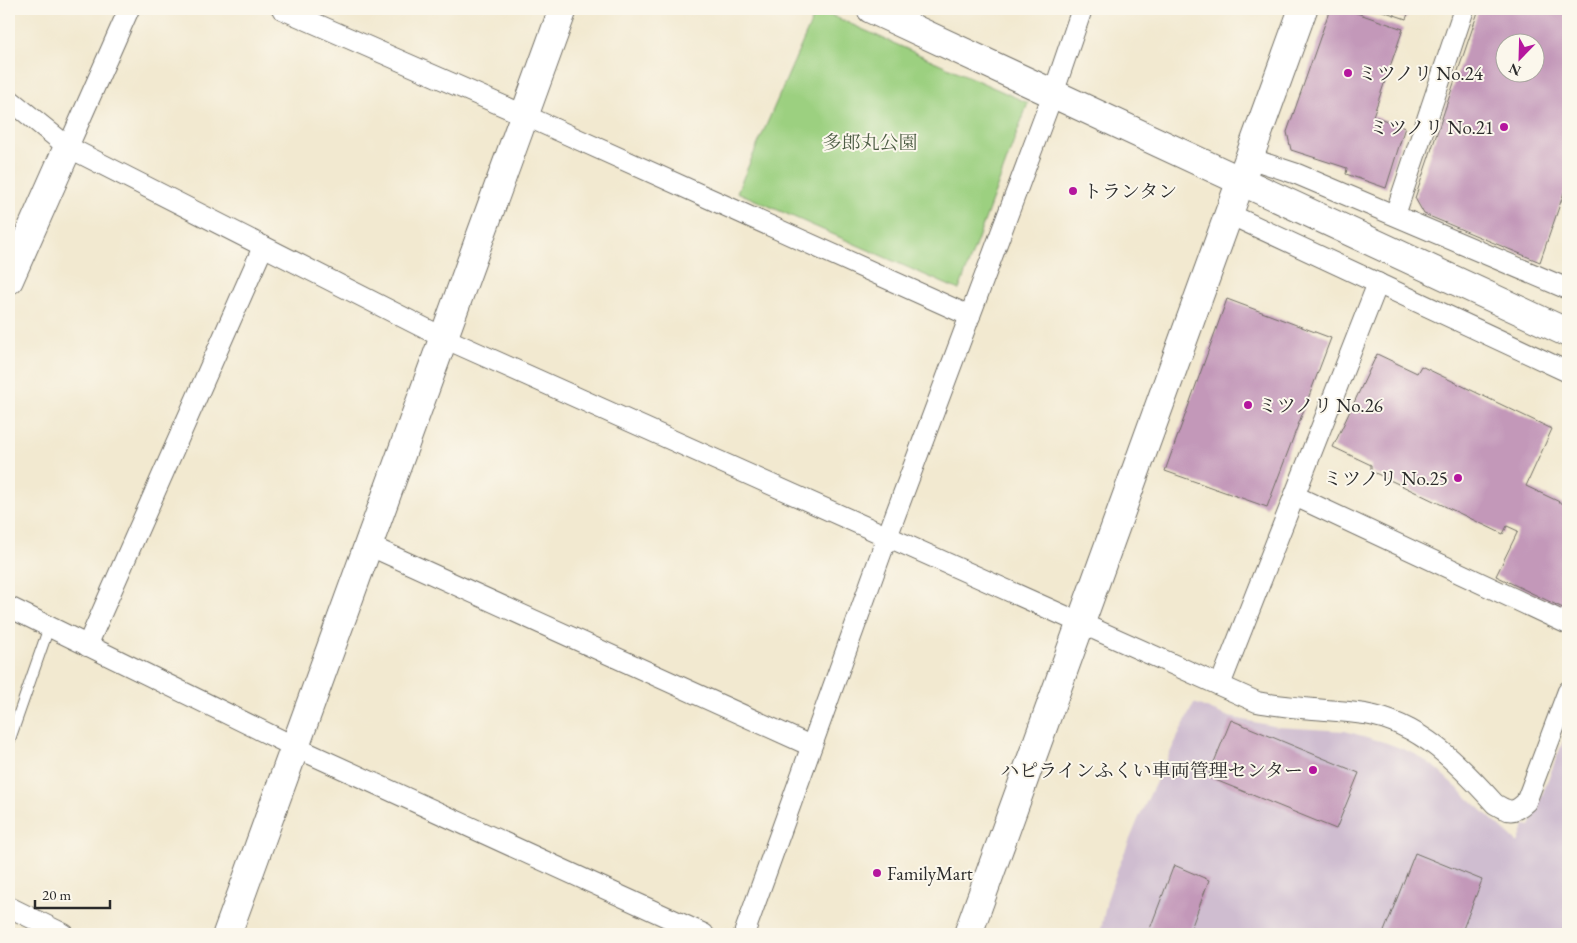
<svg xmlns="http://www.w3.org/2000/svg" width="1577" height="943" font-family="'EB Garamond','Noto Serif JP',serif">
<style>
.industrial{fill:#cfbdd0}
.green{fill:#9cd080;stroke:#647e56}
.building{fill:#c398b9;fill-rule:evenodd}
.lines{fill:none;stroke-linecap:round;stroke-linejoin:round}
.lane-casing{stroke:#716e65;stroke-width:12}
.street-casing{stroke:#716e65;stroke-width:22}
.secondary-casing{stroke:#716e65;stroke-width:30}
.lane{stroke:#fff;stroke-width:10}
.street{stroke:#fff;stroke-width:20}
.secondary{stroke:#fff;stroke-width:28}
.poi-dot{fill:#b5179e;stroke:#fbf7ec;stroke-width:2}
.labels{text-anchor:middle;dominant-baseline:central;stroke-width:4;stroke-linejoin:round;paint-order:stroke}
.poi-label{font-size:19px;fill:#2b2b2b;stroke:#fbf7ec;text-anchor:start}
.park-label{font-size:19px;fill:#4d5d44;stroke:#fbf7ec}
</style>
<rect width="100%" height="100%" fill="#fbf7ec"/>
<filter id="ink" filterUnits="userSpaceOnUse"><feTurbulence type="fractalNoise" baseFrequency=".02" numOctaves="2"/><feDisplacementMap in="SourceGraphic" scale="10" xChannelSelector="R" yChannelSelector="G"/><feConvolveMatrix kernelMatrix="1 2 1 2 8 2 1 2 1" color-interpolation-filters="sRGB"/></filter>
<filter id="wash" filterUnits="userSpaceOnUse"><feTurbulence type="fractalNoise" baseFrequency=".0096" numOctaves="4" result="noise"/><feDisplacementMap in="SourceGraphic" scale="20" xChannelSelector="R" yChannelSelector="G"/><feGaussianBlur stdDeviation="1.12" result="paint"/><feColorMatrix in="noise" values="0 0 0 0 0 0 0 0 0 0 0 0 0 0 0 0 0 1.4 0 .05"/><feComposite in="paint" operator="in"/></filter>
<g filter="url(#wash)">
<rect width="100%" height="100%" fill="#f2e9d0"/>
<path class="industrial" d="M1194,703L1229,717L1278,727L1345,731L1387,743L1415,754L1433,766L1518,843L1525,825L1530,826L1568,728V934H1100L1107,900L1118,868L1140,815Z"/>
<path class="green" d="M817,9L1028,103L959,290L737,192Z"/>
<g id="blocks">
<g class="building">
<path d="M1330,9H1345L1403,29L1373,116L1405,127L1386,188L1346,174L1347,168L1291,150L1287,132Z"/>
<path d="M1377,9H1410L1406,19Z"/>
<path d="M1479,9H1568V181L1540,262L1424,214L1415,198ZM1504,42H1534V72H1504Z"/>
<path d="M1227,299L1331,338L1267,507L1165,471Z"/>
<path d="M1377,354L1417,373L1421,366L1552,429L1526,486L1568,506V597L1563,608L1496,576L1518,531L1507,526L1503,534L1371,471V465L1333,447Z"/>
<path d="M1231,720L1359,773L1336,829L1208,777Z"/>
<path d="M1415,853L1482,880L1461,934H1383Z"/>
<path d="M1174,865L1209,880L1189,934H1148Z"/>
</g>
</g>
</g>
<g filter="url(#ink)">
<use href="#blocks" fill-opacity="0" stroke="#716e65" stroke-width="1"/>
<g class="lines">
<defs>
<path id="lane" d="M9,742L49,627"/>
<g id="street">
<path d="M282,9L524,115L970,316"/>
<path d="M9,99L68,147L444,338L1257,702C1293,709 1329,709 1365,714C1420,723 1459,764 1495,804C1509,812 1513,814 1526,802L1568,691"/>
<path d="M68,147L129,9"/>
<path d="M1249,158L1297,174L1568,289"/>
<path d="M1229,214L1568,372"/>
<path d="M1395,215L1464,9"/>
<path d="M1295,496L1568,624"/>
<path d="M368,545L811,746"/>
<path d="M9,607L295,747L704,934"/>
<path d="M87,646L263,247"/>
<path d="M1220,685L1378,283"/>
<path d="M9,907L64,934"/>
<path d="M744,934L887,537L1053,94L1082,9"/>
</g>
<g id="secondary">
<path d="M871,9L1568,333"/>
<path d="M9,280L68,147"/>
<path d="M227,934L563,9"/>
<path d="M968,934L1303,9"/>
</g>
</defs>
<use href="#lane" class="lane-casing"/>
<use href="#street" class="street-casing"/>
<use href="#secondary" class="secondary-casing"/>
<use href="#lane" class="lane"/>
<use href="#street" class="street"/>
<use href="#secondary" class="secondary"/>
</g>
</g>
<g class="poi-dot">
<circle cx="1348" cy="73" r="5"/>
<circle cx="1504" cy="127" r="5"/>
<circle cx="1073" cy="191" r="5"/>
<circle cx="1248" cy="405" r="5"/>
<circle cx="1458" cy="478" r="5"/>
<circle cx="1313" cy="770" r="5"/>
<circle cx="877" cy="873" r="5"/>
</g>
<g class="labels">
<g class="poi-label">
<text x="1358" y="73">ミツノリ No.24</text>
<text x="1494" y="127" text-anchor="end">ミツノリ No.21</text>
<text x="1083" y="191">トランタン</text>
<text x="1258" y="405">ミツノリ No.26</text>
<text x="1448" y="478" text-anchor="end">ミツノリ No.25</text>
<text x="1303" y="770" text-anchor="end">ハピラインふくい車両管理センター</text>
<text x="887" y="873">FamilyMart</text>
</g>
<g class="park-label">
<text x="870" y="142">多郎丸公園</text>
</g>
</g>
<rect width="1577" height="943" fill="none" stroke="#fbf7ec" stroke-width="30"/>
<g transform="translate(1520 58) rotate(203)"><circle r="24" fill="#fbf7ec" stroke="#a8a59f"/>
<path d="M0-4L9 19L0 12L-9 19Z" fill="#b5179e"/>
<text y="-8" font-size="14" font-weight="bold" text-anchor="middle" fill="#2b2b2b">N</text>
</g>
<path d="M35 900v8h75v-8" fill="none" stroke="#2b2b2b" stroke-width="2.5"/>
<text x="42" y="900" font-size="15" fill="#2b2b2b" stroke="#fbf7ec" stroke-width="4" paint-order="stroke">20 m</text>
</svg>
